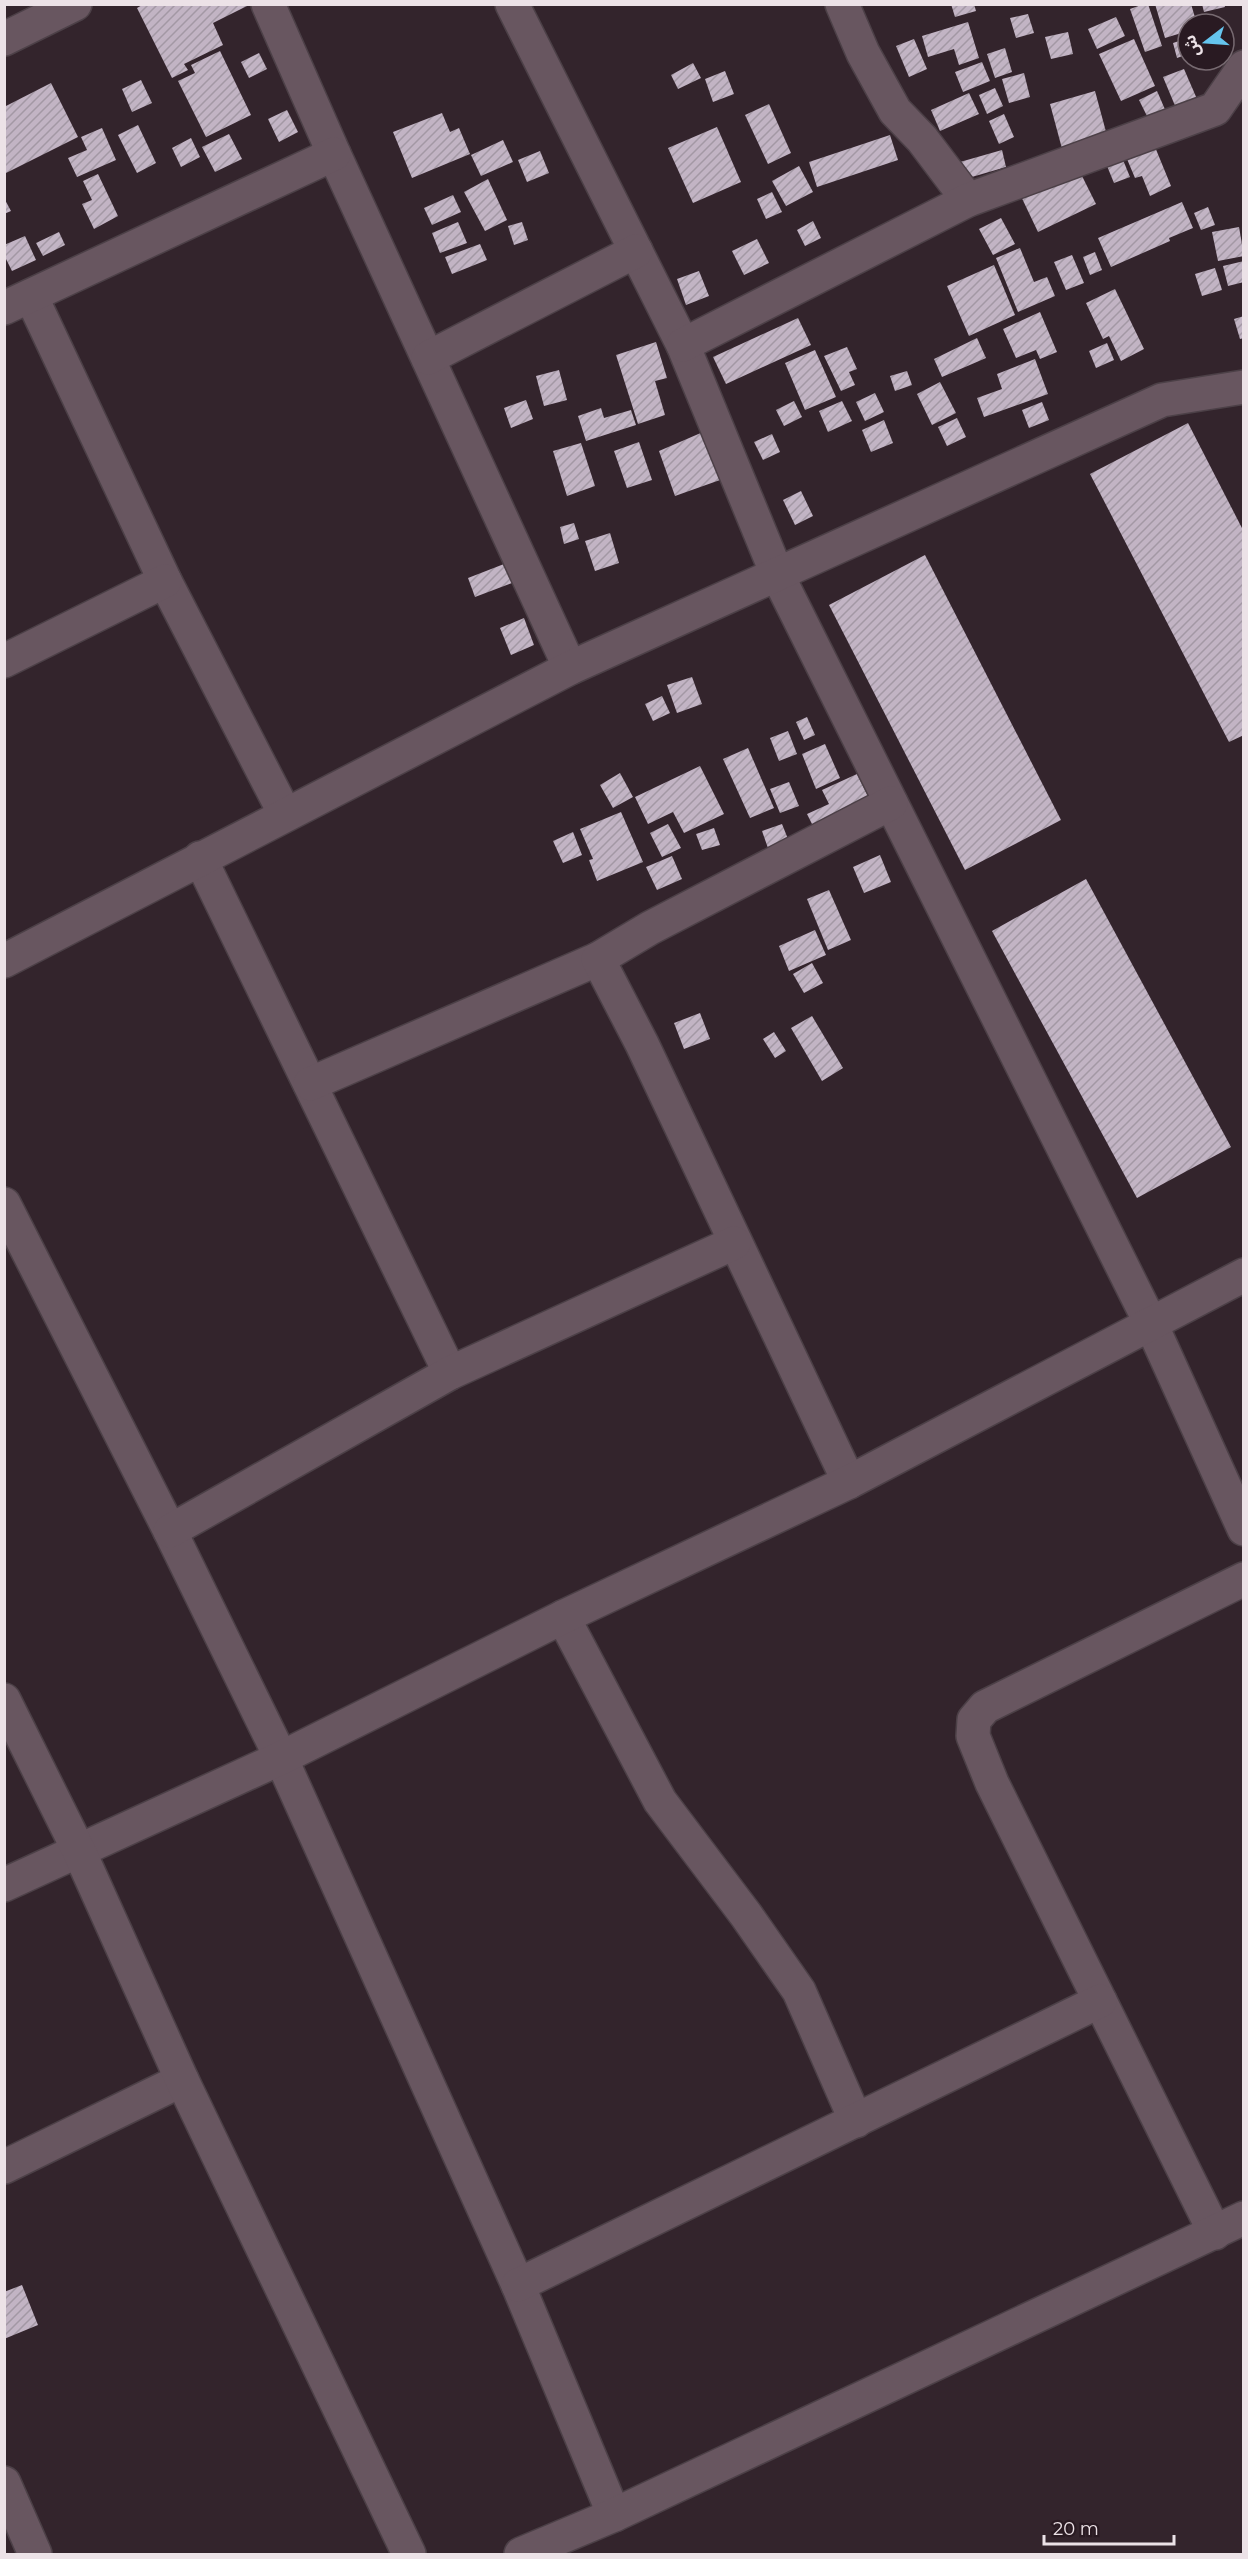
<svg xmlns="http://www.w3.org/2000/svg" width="1248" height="2559" font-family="Montserrat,'Noto Sans Arabic',sans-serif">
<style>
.building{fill:url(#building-hatch)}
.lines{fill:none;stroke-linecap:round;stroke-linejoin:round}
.minor-casing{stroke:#4c4047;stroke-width:36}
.tertiary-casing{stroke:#4c4047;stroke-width:36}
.minor{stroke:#685660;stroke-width:33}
.tertiary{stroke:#685660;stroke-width:33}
</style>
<defs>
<pattern id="building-hatch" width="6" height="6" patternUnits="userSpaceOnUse" patternTransform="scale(1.5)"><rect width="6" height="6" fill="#c2b4c4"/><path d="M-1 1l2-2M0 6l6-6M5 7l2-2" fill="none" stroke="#a398a4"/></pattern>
</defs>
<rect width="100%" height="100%" fill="#33242c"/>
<g class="building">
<path d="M144,4H251L213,23L223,45L184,64L188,70L172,78L137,8Z"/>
<path d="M951,4H974L976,11L955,17Z"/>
<path d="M1144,4H1148L1162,46L1145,52L1130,9Z"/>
<path d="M1155,4H1191L1197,24H1188V31L1165,38Z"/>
<path d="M1202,4H1224L1225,7L1204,12Z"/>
<path d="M1028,14L1034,33L1016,38L1010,18Z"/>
<path d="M1116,17L1125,36L1097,49L1088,29Z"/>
<path d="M968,22L979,58L959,65L954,49L928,57L922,36Z"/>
<path d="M1068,32L1073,54L1051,59L1045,37Z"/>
<path d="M1188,38V54L1177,58L1173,43Z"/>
<path d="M914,39L927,69L909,77L896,46Z"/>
<path d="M1134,39L1155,86L1121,101L1099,54Z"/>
<path d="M1005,48L1012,72L995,78L987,54Z"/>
<path d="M220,51L251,115L206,137L178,81L195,73L191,65Z"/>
<path d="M259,53L267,69L249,78L241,62Z"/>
<path d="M982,62L990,81L963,92L955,72Z"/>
<path d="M693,63L701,78L678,89L671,75Z"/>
<path d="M1184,69L1197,99L1176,108L1163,77Z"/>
<path d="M725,71L734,94L713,102L705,79Z"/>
<path d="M1024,73L1030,97L1009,103L1002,79Z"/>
<path d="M141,80L152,103L132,112L122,89Z"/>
<path d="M51,83L78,137L4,174V107Z"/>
<path d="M995,88L1003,106L987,114L979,95Z"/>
<path d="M1095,91L1109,143L1064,156L1050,104Z"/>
<path d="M1157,91L1167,114L1150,122L1139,100Z"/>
<path d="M969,93L979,114L940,131L931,110Z"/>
<path d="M769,104L791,153L768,164L745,115Z"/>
<path d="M287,110L298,132L279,142L268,119Z"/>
<path d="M442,113L450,132L459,128L470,154L412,178L393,132Z"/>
<path d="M1004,114L1014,137L999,144L989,121Z"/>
<path d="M138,125L156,163L137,173L118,135Z"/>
<path d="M717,127L741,182L693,203L668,148Z"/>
<path d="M102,128L116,160L77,177L68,158L87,150L81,137Z"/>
<path d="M229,134L242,159L215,172L202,147Z"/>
<path d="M890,135L898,160L817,187L809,162Z"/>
<path d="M191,138L200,157L181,167L172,148Z"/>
<path d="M503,140L513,162L481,176L471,155Z"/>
<path d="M1155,147L1171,186L1150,196L1142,176L1135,178L1127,159Z"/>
<path d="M1002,150L1006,167L965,179L960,162Z"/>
<path d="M540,151L549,173L527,182L518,160Z"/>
<path d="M1123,160L1130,177L1114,183L1107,166Z"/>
<path d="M1075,162L1096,204L1038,232L1018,190Z"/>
<path d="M799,166L813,192L786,206L772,181Z"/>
<path d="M98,174L118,216L94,229L82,204L92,200L83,181Z"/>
<path d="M488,179L507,220L485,231L464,192Z"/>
<path d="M772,192L782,212L766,219L757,199Z"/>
<path d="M453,195L461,212L432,225L424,208Z"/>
<path d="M4,198L11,211L4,214Z"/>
<path d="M1182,202L1193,228L1169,238L1170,241L1111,267L1098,238Z"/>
<path d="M1208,207L1215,225L1201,230L1194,213Z"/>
<path d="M1001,218L1015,244L993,255L979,229Z"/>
<path d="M813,221L821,238L805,246L797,230Z"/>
<path d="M458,222L467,243L440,253L432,233Z"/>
<path d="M522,222L528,240L514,245L508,226Z"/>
<path d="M1239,227L1244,256L1218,261L1212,232Z"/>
<path d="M59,232L65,245L43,256L36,243Z"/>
<path d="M25,236L36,260L12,271L4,255V245Z"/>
<path d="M757,239L769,263L744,275L732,251Z"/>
<path d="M480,244L487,260L452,274L445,257Z"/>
<path d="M1020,248L1034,282L1047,277L1055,296L1018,312L996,258Z"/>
<path d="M1095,252L1102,270L1090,275L1083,257Z"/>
<path d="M1072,255L1084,283L1066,290L1054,262Z"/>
<path d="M1244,261V282L1228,286L1223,266Z"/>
<path d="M994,265L1015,315L969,336L947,286Z"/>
<path d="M1215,268L1222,290L1202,296L1195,274Z"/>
<path d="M699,271L709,296L686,305L677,279Z"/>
<path d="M1115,289L1144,349L1121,361L1109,336L1103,339L1086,303Z"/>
<path d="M1040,312L1057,352L1040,359L1036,350L1016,358L1003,329Z"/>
<path d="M1244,316V338L1240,339L1234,319Z"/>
<path d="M798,318L811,345L726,384L713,357Z"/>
<path d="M977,338L986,358L942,377L934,359Z"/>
<path d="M656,342L667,378L655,381L665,415L638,424L616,355Z"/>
<path d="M1107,343L1114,360L1096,368L1089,351Z"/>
<path d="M847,347L857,369L849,372L855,385L841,391L824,356Z"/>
<path d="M815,350L836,397L805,410L785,363Z"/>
<path d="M1035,359L1048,394L984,417L977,398L1002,389L997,374Z"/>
<path d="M559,370L567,400L544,406L536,376Z"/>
<path d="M907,371L912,385L895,391L890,376Z"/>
<path d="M940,382L956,413L932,425L917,394Z"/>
<path d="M875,393L884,412L865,421L856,402Z"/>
<path d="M526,400L533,419L511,428L504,408Z"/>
<path d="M794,401L802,417L784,426L776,410Z"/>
<path d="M842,401L852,421L828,432L819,411Z"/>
<path d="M1042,402L1049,420L1029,428L1022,410Z"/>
<path d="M601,408L604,418L631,410L636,425L586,441L578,416Z"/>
<path d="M957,418L966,437L947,446L938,427Z"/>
<path d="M884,420L893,443L871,452L862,430Z"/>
<path d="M1188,423L1244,532V735L1229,742L1090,474Z"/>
<path d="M703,432L720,480L675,496L659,451Z"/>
<path d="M772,434L780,452L763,460L754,442Z"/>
<path d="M639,442L652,480L627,488L614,451Z"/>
<path d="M581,443L595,486L567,496L553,451Z"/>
<path d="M801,491L813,516L795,525L783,500Z"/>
<path d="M574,523L579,539L564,544L560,527Z"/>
<path d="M610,533L619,563L595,571L585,541Z"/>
<path d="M925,555L1061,820L965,870L829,605Z"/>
<path d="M504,564L512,583L475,597L468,578Z"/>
<path d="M524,618L534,645L511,655L500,628Z"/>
<path d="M692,677L702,704L677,713L667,685Z"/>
<path d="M662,696L670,713L653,721L645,704Z"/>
<path d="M807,717L815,735L804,740L796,722Z"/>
<path d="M788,731L797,754L779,761L770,738Z"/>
<path d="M825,744L840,778L816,789L802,754Z"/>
<path d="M748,748L774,808L750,818L723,759Z"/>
<path d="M700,766L724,814L684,833L673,812L648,824L635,797Z"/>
<path d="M620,773L633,797L613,808L600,785Z"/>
<path d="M857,774L872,804L815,830L807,814L829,804L822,790Z"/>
<path d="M789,782L799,806L780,813L770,789Z"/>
<path d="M621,812L643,862L597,881L589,860L593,859L580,829Z"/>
<path d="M668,824L681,848L662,857L650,833Z"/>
<path d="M782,824L790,844L769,851L762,831Z"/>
<path d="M714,828L720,845L702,850L696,834Z"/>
<path d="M573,832L582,855L563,863L553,841Z"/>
<path d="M880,855L891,882L864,893L853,867Z"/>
<path d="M672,856L682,879L657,890L646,867Z"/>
<path d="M1086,879L1231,1147L1137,1198L992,931Z"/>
<path d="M829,890L851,940L828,950L807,899Z"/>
<path d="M815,930L826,955L789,971L779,946Z"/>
<path d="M812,963L823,983L804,993L793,974Z"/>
<path d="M700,1013L710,1039L684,1049L674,1023Z"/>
<path d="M812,1016L843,1068L822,1081L791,1028Z"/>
<path d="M774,1032L786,1051L775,1058L763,1039Z"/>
<path d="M22,2285L38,2325L4,2339V2292Z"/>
</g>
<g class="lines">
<defs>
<g id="minor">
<path d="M268,4L334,154L570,668"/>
<path d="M512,4L683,345L777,574L1151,1324L1244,1529"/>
<path d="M842,4L863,53L895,111L922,139L968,200"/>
<path d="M4,39L75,4"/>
<path d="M31,296L165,581L285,814"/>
<path d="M4,308L334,154"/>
<path d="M683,345L968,200L1215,109L1244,67"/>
<path d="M428,358L636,251"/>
<path d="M4,661L165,581"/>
<path d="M200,858L450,1373"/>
<path d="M4,961L570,668L1162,400L1244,387"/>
<path d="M310,1084L598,959"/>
<path d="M4,1204L170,1531L281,1758L518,2285L614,2515"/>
<path d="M849,1482L642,1044L598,959L650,928L891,803"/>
<path d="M170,1531L450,1373L734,1243"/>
<path d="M563,1617L660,1801L746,1915L799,1991L856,2121"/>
<path d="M4,1885L281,1758L563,1617L849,1482L1244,1275"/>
<path d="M4,2167L182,2080"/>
<path d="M1215,2233L992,1783L973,1736L974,1720L985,1707L1244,1579"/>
<path d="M518,2285L1100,2001"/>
<path d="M4,2483L35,2554"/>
</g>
<g id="tertiary">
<path d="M4,1700L79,1851L182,2080L409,2554"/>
<path d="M521,2554L614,2515L1244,2218"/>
</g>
</defs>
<use href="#minor" class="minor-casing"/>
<use href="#tertiary" class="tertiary-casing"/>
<use href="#minor" class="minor"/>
<use href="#tertiary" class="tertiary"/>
</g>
<rect width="1248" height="2559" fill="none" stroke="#ece2e7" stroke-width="12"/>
<g transform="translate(1206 42) rotate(253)"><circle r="28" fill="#291a22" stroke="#776a71" stroke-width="1.5"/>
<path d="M0-4.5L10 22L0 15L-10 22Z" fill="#65c5ee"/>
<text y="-9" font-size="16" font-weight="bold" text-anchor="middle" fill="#ece2e7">ش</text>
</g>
<path d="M1044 2535v9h130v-9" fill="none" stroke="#ece2e7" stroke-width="3"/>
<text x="1053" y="2535" font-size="18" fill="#ece2e7" stroke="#291a22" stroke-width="4.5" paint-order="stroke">20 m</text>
</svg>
